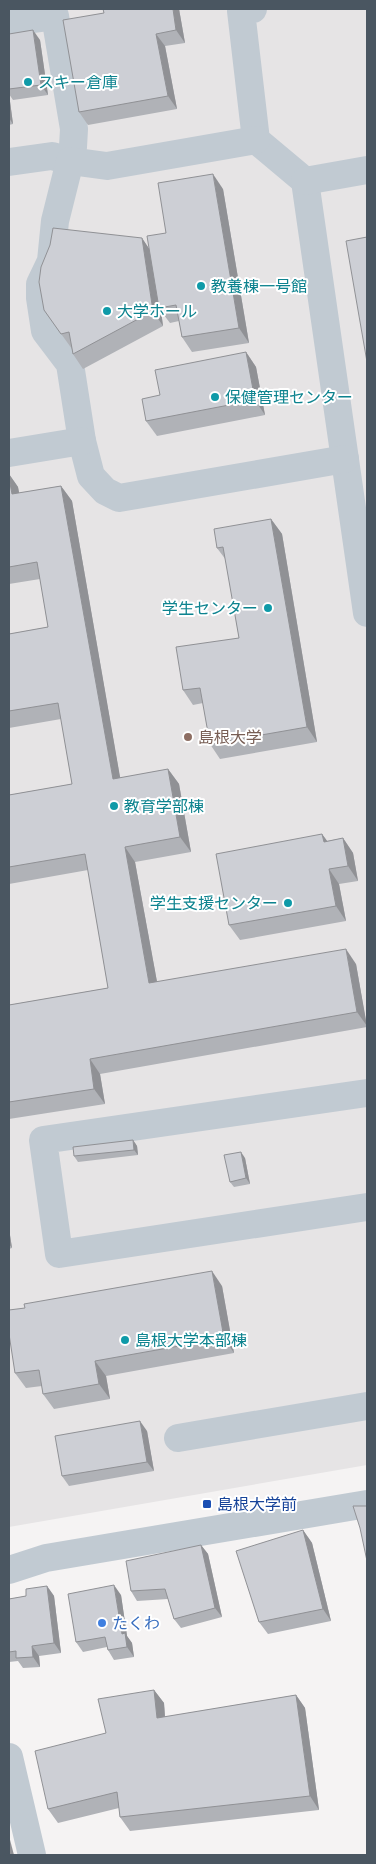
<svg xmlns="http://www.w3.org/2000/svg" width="376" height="1864" font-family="Cabin,'Noto Sans JP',sans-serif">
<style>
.education{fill:#e6e4e5}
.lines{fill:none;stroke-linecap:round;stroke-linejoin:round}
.minor{stroke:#c1cad2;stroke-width:28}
.wall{fill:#b0b2b7}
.shaded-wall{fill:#909195}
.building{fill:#cdcfd5;stroke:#909195}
.culture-dot{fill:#0f9aa8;stroke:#fff;stroke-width:2}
.education-dot{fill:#8d6e63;stroke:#fff;stroke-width:2}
.transit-dot{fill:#1a4fb4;stroke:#fff;stroke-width:2}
.shop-dot{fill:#3f7fe0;stroke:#fff;stroke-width:2}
.labels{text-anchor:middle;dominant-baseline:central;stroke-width:4;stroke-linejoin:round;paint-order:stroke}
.culture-label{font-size:16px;fill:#0d838f;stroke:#fff;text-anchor:start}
.education-label{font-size:16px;fill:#785e54;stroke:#fff;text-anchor:start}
.transit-label{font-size:16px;fill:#164399;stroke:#fff;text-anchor:start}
.shop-label{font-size:16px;fill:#366cbe;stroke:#fff;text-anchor:start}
</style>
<rect width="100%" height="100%" fill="#f5f3f3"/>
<path class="education" d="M9,9H367V1465L9,1527Z"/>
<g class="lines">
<g class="minor">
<path d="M253,9L241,11L256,140L305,181L367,613"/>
<path d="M9,22L55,16L74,129L73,147L70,161L52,156L9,162"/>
<path d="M256,140L107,166L70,161L55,221L51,261L40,284V298L45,331L70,364L82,441L91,476L105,491L119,498L345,459"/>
<path d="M305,181L367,170"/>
<path d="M9,453L82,441"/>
<path d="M367,1093L43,1140L59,1254L367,1207"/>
<path d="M178,1438L367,1406"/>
<path d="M9,1570L46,1558L367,1504"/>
<path d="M9,1757L32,1855"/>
</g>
</g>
<g class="wall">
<path d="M103,9H179L185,43L165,46L177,109L88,125L79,112L104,13Z"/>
<path d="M9,34L40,40L48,95L13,100L9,94L13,124L9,125Z"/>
<path d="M223,189L249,343L192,352L182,337L179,321L170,323L161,311L163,326L83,369L73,354L72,349L44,310L50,245L142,238L149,249L166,233Z"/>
<path d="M246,352L256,367L265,415L157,436L146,421L160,395Z"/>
<path d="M9,474L18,487L19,493L61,486L72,501L120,778L168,769L179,784L191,852L135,862L157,982L356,964L367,1027L100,1074L105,1104L9,1119V1005L108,988L88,870L9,884V795L72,784L61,719L9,728V634L48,627L40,579L9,584Z"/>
<path d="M271,519L282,534L317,742L220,759L210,744L203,703L193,705L183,690L239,638L226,560L217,548Z"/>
<path d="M322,834L327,841L343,838L353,853L358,881L339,884L346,921L240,940L229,925Z"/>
<path d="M133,1140L137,1146L138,1155L78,1162L74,1156Z"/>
<path d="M245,1158L250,1184L234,1187L230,1182Z"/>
<path d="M9,1229L12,1248L9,1249Z"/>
<path d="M222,1286L234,1353L106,1376L110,1399L54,1409L43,1394L42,1386L26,1388L15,1373Z"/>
<path d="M147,1431L154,1471L69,1486L62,1476Z"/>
<path d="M303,1530L312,1543L331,1621L268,1634L259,1622Z"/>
<path d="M201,1545L208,1554L222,1617L181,1628L174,1619L168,1599L137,1601L131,1591Z"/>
<path d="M47,1586L54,1596L61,1653L39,1656L40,1667L23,1668L18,1661L9,1662V1599L26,1596Z"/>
<path d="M121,1595L127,1636L132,1643L134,1657L114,1660L108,1650L107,1647L83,1652L76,1642Z"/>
<path d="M154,1690L164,1703L165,1717L296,1695L305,1708L319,1810L130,1831L120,1817L119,1808L58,1823L48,1809L106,1733Z"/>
</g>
<g class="shaded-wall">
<path d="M173,9H179L185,43L176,30Z"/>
<path d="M33,30L40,40L48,95L41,85Z"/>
<path d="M156,34L165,46L177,109L168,96Z"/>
<path d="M9,93V94L13,124L9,118Z"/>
<path d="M213,174L223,189L249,343L239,328Z"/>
<path d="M142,238L152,253L159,308L161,311L163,326L153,311Z"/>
<path d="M246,352L256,367L265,415L255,400Z"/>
<path d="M9,474L18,487L22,509L12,494L9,478Z"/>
<path d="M61,486L72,501L123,794L113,779Z"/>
<path d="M271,519L282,534L317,742L307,727Z"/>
<path d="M168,769L179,784L191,852L180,837Z"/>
<path d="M322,834L333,849L324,842Z"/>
<path d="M343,838L353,853L358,881L348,866Z"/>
<path d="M125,847L135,862L160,998L149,983Z"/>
<path d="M329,869L339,884L346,921L336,906Z"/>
<path d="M346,949L356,964L367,1026L357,1012Z"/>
<path d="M90,1059L100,1074L105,1104L94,1089Z"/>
<path d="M133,1140L137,1146L138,1155L134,1150Z"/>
<path d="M241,1152L245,1158L250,1184L246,1178Z"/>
<path d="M9,1229L12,1248L9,1244Z"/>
<path d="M212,1271L222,1286L234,1353L224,1338Z"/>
<path d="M95,1361L106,1376L110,1399L99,1384Z"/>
<path d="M140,1421L147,1431L154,1471L147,1462Z"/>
<path d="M303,1530L312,1543L331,1621L323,1609Z"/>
<path d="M201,1545L208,1554L222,1617L215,1608Z"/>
<path d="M114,1585L121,1595L127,1636L132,1643L134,1657L127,1647L122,1634Z"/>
<path d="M47,1586L54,1596L61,1653L54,1643Z"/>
<path d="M32,1646L39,1656L40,1667L33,1657Z"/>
<path d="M154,1690L164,1703L166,1732L157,1718Z"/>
<path d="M296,1695L305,1708L319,1810L310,1796Z"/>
<path d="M9,1836L14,1855H9Z"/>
</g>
<g class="building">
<path d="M103,9H173L176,30L156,34L168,96L79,112L63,20L104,13Z"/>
<path d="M33,30L41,85L9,89V34Z"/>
<path d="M213,174L239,328L182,337L176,305L159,308L147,236L166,233L158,183Z"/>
<path d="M53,228L142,238L153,311L73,354L69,332L61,334L44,310L39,282L41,267L50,245Z"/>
<path d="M367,237V362L346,241Z"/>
<path d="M246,352L255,400L146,421L142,399L160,395L155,370Z"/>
<path d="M9,478L12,494L61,486L113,779L168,769L180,837L125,847L149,983L346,949L357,1012L90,1059L94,1089L9,1102V1005L108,988L85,854L9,867V795L72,784L58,703L9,711V634L48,627L37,562L9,567Z"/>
<path d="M271,519L307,727L210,744L200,688L183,690L176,647L239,638L223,547L217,548L214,529Z"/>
<path d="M322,834L324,842L343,838L348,866L329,869L336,906L229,925L216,854Z"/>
<path d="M133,1140L134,1150L74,1156L73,1147Z"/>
<path d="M241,1152L246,1178L230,1182L224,1155Z"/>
<path d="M212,1271L224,1338L95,1361L99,1384L43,1394L39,1370L15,1373L9,1334V1310L25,1308L24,1304Z"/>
<path d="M140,1421L147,1462L62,1476L55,1436Z"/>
<path d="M353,1506H367V1561L360,1528Z"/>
<path d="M303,1530L323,1609L259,1622L236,1551Z"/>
<path d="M201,1545L215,1608L174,1619L165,1589L131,1591L126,1561Z"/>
<path d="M114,1585L122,1634L125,1633L127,1647L108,1650L105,1637L76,1642L68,1594Z"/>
<path d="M47,1586L54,1643L32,1646L33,1657L16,1658V1651L9,1652V1599L26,1596V1589Z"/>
<path d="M154,1690L157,1718L296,1695L310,1796L120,1817L117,1792L48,1809L35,1751L106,1733L98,1699Z"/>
</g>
<g class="culture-dot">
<circle cx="28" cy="82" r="5"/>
<circle cx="201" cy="286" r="5"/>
<circle cx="107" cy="311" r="5"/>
<circle cx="215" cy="397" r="5"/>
<circle cx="268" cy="608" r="5"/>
<circle cx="114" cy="806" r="5"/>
<circle cx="288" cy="903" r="5"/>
<circle cx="125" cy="1340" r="5"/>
</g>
<circle class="education-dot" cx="188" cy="737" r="5"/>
<rect class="transit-dot" x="202" y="1499" width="10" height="10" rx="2.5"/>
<circle class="shop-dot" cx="102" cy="1623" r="5"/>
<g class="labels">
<g class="culture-label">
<text x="38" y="82">スキー倉庫</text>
<text x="211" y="286">教養棟一号館</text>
<text x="117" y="311">大学ホール</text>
<text x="225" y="397">保健管理センター</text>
<text x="258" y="608" text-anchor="end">学生センター</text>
<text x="124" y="806">教育学部棟</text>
<text x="278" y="903" text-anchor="end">学生支援センター</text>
<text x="135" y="1340">島根大学本部棟</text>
</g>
<g class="education-label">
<text x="198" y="737">島根大学</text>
</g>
<g class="transit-label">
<text x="217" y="1504">島根大学前</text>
</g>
<g class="shop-label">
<text x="112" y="1623">たくわ</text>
</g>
</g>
<rect width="376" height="1864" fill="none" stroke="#4a5661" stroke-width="20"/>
</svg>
